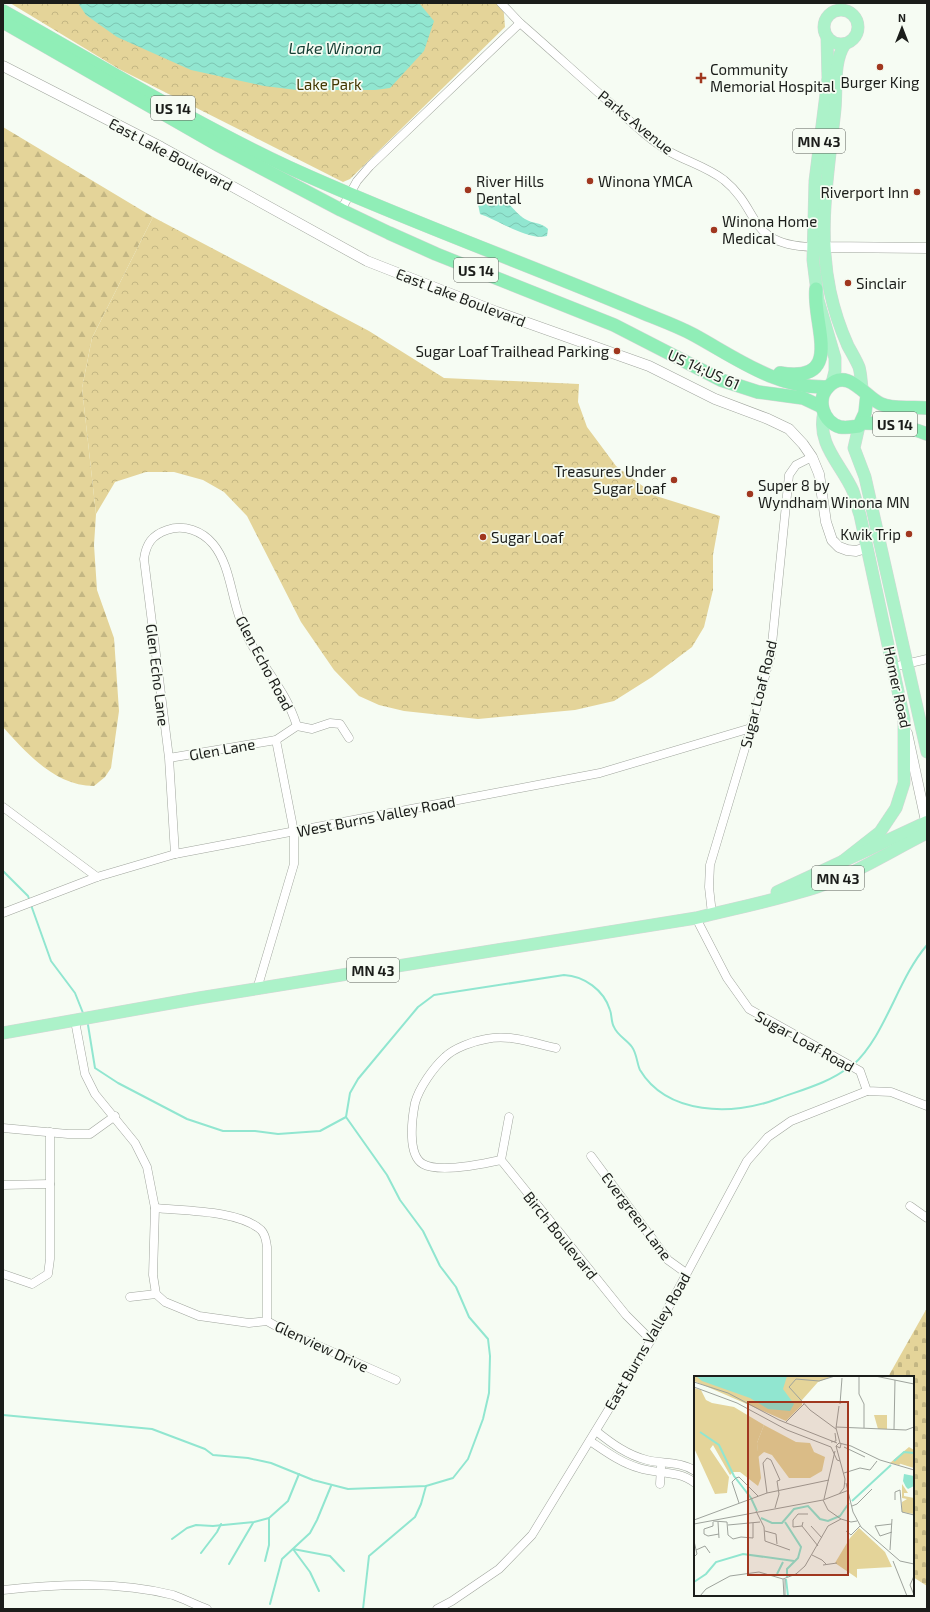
<svg xmlns="http://www.w3.org/2000/svg" width="930" height="1612" font-family="'Exo 2',sans-serif">
<style>
.forest{fill:url(#forest-firs)}
.cemetery{fill:url(#cemetery-stones)}
.park{fill:url(#park-crowns)}
.water{fill:url(#water-waves)}
.lines{fill:none;stroke-linecap:round;stroke-linejoin:round}
.stream{stroke:#91e6d0;stroke-width:2}
.minor-casing{stroke:#a0a59d;stroke-width:9}
.tertiary-casing{stroke:#a0a59d;stroke-width:11}
.primary-casing{stroke:#d6d6d6;stroke-width:13}
.trunk-casing{stroke:#d6d6d6;stroke-width:14}
.minor{stroke:#fff;stroke-width:8}
.tertiary{stroke:#fff;stroke-width:10}
.primary{stroke:#acf2c9;stroke-width:12}
.trunk{stroke:#90eeb7;stroke-width:13}
.poi-dot{fill:#a0371f;stroke:#f6fcf3;stroke-width:1.5}
.labels{text-anchor:middle;dominant-baseline:central;stroke-width:3.5;stroke-linejoin:round;paint-order:stroke}
.shield{fill:#f6fcf3;stroke:#5d605b;stroke-width:1}
.shield-label{font-size:14px;font-weight:bold;fill:#1b1d1a}
.poi-label{font-size:15px;fill:#1b1d1a;stroke:#f6fcf3;text-anchor:start}
.park-label{font-size:15px;fill:#433700;stroke:#f6fcf3}
.street-label{font-size:15px;fill:#1b1d1a;stroke:#f6fcf3}
.water-label{font-size:16px;font-style:italic;fill:#153d33;stroke:#f6fcf3}
.inset-river{fill:none;stroke:#91e6d0;stroke-width:2}
.inset-road{fill:none;stroke:#9ea39c;stroke-width:1}
.view{fill:#a0371f;fill-opacity:0.15;stroke:#a0371f;stroke-width:2}
.inset-edge{fill:none;stroke:#1b1d1a;stroke-width:2}
</style>
<defs>
<pattern id="forest-firs" width="22" height="20" patternUnits="userSpaceOnUse"><rect width="22" height="20" fill="#e4d499"/><path d="M5 1l3.5 6h-7zM16 11l3.5 6h-7z" fill="#c3b683"/></pattern>
<pattern id="cemetery-stones" width="16" height="16" patternUnits="userSpaceOnUse"><rect width="16" height="16" fill="#e4d499"/><path d="M2 7V4a2 2 0 0 1 4 0v3zM10 15v-3a2 2 0 0 1 4 0v3z" fill="#c3b683"/></pattern>
<pattern id="park-crowns" width="20" height="18" patternUnits="userSpaceOnUse"><rect width="20" height="18" fill="#e4d499"/><path d="M2 6a3 3 0 1 1 6 0M12 15a3 3 0 1 1 6 0" fill="none" stroke="#c3b683"/></pattern>
<pattern id="water-waves" width="16" height="10" patternUnits="userSpaceOnUse"><rect width="16" height="10" fill="#91e6d0"/><path d="M0 5q4-4 8 0t8 0" fill="none" stroke="#7cc5b2"/></pattern>
</defs>
<rect width="100%" height="100%" fill="#f6fcf3"/>
<path class="forest" d="M3,127L153,217L92,338L82,388L96,514L94,545L97,590L114,638L119,711L111,768L105,777L94,786C56,786 27,754 3,727Z"/>
<path class="cemetery" d="M927,1308V1586L913,1577V1377H888Z"/>
<g class="park">
<path d="M10,3H503L505,27L350,179L343,182L119,69Z"/>
<path d="M153,217L369,331L444,378L579,384L578,402L587,427L616,466L656,496L720,516L713,555V590L704,627L692,647L652,677L614,701L575,710L478,719L404,711L379,705L359,696L334,670L301,622L247,516L224,492L203,480L174,472H146L115,482L96,514L82,388L92,338Z"/>
</g>
<g class="water">
<path d="M78,3H419L434,21L424,51L390,88L375,90H297L264,86L191,70L117,37L86,15Z"/>
<path d="M498,196C509,201 515,213 525,219C533,224 541,222 548,229L547,236C529,241 498,220 480,214L478,204L484,199Z"/>
</g>
<g class="lines">
<g class="stream">
<path d="M3,871L28,896L30,901"/>
<path d="M31,905L51,961L75,993L83,1013"/>
<path d="M88,1025L95,1068L118,1083L187,1119L223,1131H255L278,1134L320,1131L346,1117"/>
<path d="M853,1065C886,1035 897,980 927,945"/>
<path d="M3,1415L152,1429L205,1449L213,1455L248,1458L271,1463L313,1480L348,1489L426,1486L453,1478L468,1459L483,1419L489,1393L490,1356L488,1339L469,1317L456,1287L440,1266L423,1231L400,1200L387,1175L346,1117L350,1093L358,1079L418,1007L434,995L564,975C584,976 604,990 610,1010C612,1015 611,1022 614,1027C617,1035 627,1040 632,1047C637,1054 637,1064 640,1070C667,1115 733,1116 777,1099C801,1090 829,1083 849,1067"/>
<path d="M172,1539L187,1528L196,1525L213,1526L254,1522L269,1518L288,1501L299,1474"/>
<path d="M293,1549L330,1556L344,1571"/>
<path d="M293,1549L310,1572L319,1591"/>
<path d="M201,1553L217,1532L221,1524"/>
<path d="M265,1561L269,1545V1518"/>
<path d="M229,1564L253,1523"/>
<path d="M270,1604L282,1559L310,1533L317,1520L331,1486"/>
<path d="M363,1609L369,1556L415,1517L421,1504L426,1486"/>
</g>
<defs>
<g id="minor">
<path d="M501,3L520,23C550,49 579,76 609,102C628,119 648,139 670,152C688,162 707,167 724,180C762,211 746,245 813,247L816,249"/>
<path d="M341,210L357,181L370,166L520,23"/>
<path d="M893,667L927,659"/>
<path d="M297,726L312,729L330,723L340,724L349,738"/>
<path d="M169,758L276,740L297,726C294,717 290,707 285,698C270,671 248,646 239,616C231,593 229,563 213,544C202,531 184,524 167,530C152,535 146,544 144,559L169,758L175,854"/>
<path d="M3,807L97,877"/>
<path d="M3,913L97,877L175,854L600,773L751,728"/>
<path d="M712,914L709,887L710,865L751,728L771,654L789,475L796,465L812,457"/>
<path d="M696,918L727,978L749,1009L860,1071L867,1091L891,1092L927,1106"/>
<path d="M257,989L294,864V832L276,740"/>
<path d="M75,1021L85,1074L95,1094L135,1143L147,1167L155,1208L153,1275L156,1294L165,1302L199,1316L249,1323L267,1321L285,1331L396,1380"/>
<path d="M509,1117L501,1160L626,1315L651,1340"/>
<path d="M3,1128L68,1134H90L115,1116"/>
<path d="M591,1156L668,1260L686,1273"/>
<path d="M501,1160C483,1164 439,1173 423,1164C407,1155 412,1118 415,1103C419,1088 433,1068 445,1057C454,1048 474,1041 486,1039C510,1034 533,1043 556,1048"/>
<path d="M3,1185L50,1184"/>
<path d="M910,1206L927,1218"/>
<path d="M155,1208C184,1211 239,1210 261,1230C266,1235 266,1241 267,1247V1321"/>
<path d="M3,1274L32,1284L48,1274L50,1259V1132"/>
<path d="M130,1297L156,1294"/>
<path d="M596,1431C611,1443 627,1455 647,1460C663,1464 680,1461 695,1471"/>
<path d="M590,1441C605,1451 621,1463 639,1468C658,1474 678,1470 695,1483"/>
<path d="M660,1484L661,1467"/>
<path d="M3,1590C58,1584 118,1581 173,1595C184,1599 196,1605 207,1609"/>
<path d="M437,1609L452,1601L499,1569L532,1535L651,1340L747,1161L768,1137L791,1121L867,1091"/>
</g>
<g id="tertiary">
<path d="M3,66L161,147L367,261L497,312L649,366L715,399L768,419L789,429L803,444L812,457L819,474L826,522L832,540L839,547L847,550L856,551L866,548"/>
<path d="M820,240L825,247L927,248"/>
<path d="M907,733L927,826"/>
</g>
<g id="primary">
<circle cx="841" cy="27" r="17"/>
<path d="M827,37L828,78L815,181L813,260L818,300L835,358V371L832,383"/>
<path d="M845,44C833,62 837,87 835,109C829,169 817,230 830,291C834,310 840,328 848,346C852,353 856,360 859,367C861,374 861,381 862,388"/>
<path d="M824,412C816,444 841,464 853,491C856,499 857,507 860,515L904,719V783L896,808L880,832L843,861"/>
<path d="M859,426L854,448L865,477L927,752"/>
<path d="M777,892L927,822"/>
<path d="M3,1033L199,998L696,918C736,908 777,900 817,887C855,874 891,851 927,833"/>
</g>
<g id="trunk">
<path d="M3,11C98,64 190,121 288,167C406,221 528,264 648,315C663,321 679,327 694,335C736,358 777,389 828,387"/>
<path d="M3,22L218,145L341,210L389,233L436,254L614,325L721,380L758,392L803,398L822,407"/>
<path d="M780,373C846,384 812,324 816,289"/>
<path d="M867,394L865,413L859,426C853,427 846,428 840,427C823,422 816,400 828,387C847,366 865,397 881,404C894,410 913,406 927,408"/>
<path d="M862,423C887,423 904,425 927,434"/>
</g>
</defs>
<use href="#minor" class="minor-casing"/>
<use href="#tertiary" class="tertiary-casing"/>
<use href="#primary" class="primary-casing"/>
<use href="#trunk" class="trunk-casing"/>
<use href="#minor" class="minor"/>
<use href="#tertiary" class="tertiary"/>
<use href="#primary" class="primary"/>
<use href="#trunk" class="trunk"/>
</g>
<g class="poi-dot">
<circle cx="880" cy="67" r="4"/>
<path d="M699 72h4v4h4v4h-4v4h-4v-4h-4v-4h4z"/>
<circle cx="590" cy="181" r="4"/>
<circle cx="468" cy="190" r="4"/>
<circle cx="917" cy="192" r="4"/>
<circle cx="714" cy="230" r="4"/>
<circle cx="848" cy="283" r="4"/>
<circle cx="617" cy="351" r="4"/>
<circle cx="674" cy="480" r="4"/>
<circle cx="750" cy="494" r="4"/>
<circle cx="909" cy="534" r="4"/>
<circle cx="483" cy="537" r="4"/>
</g>
<g class="labels">
<g class="shield">
<rect x="151" y="96" width="44" height="24" rx="3"/>
<rect x="793" y="129" width="52" height="24" rx="3"/>
<rect x="454" y="258" width="44" height="24" rx="3"/>
<rect x="873" y="412" width="44" height="24" rx="3"/>
<rect x="812" y="866" width="52" height="24" rx="3"/>
<rect x="347" y="958" width="52" height="24" rx="3"/>
</g>
<g class="shield-label">
<text x="173" y="108">US 14</text>
<text x="819" y="141">MN 43</text>
<text x="476" y="270">US 14</text>
<text x="895" y="424">US 14</text>
<text x="838" y="878">MN 43</text>
<text x="373" y="970">MN 43</text>
</g>
<g class="poi-label">
<text x="710" y="69">Community<tspan x="710" dy="17">Memorial Hospital</tspan></text>
<text x="880" y="82" text-anchor="middle">Burger King</text>
<text x="476" y="181">River Hills<tspan x="476" dy="17">Dental</tspan></text>
<text x="598" y="181">Winona YMCA</text>
<text x="909" y="192" text-anchor="end">Riverport Inn</text>
<text x="722" y="221">Winona Home<tspan x="722" dy="17">Medical</tspan></text>
<text x="856" y="283">Sinclair</text>
<text x="609" y="351" text-anchor="end">Sugar Loaf Trailhead Parking</text>
<text x="666" y="471" text-anchor="end">Treasures Under<tspan x="666" dy="17">Sugar Loaf</tspan></text>
<text x="758" y="485">Super 8 by<tspan x="758" dy="17">Wyndham Winona MN</tspan></text>
<text x="901" y="534" text-anchor="end">Kwik Trip</text>
<text x="491" y="537">Sugar Loaf</text>
</g>
<g class="park-label">
<text x="329" y="84">Lake Park</text>
</g>
<g class="street-label">
<text transform="translate(636 122) rotate(39)">Parks Avenue</text>
<text transform="translate(171 154) rotate(28)">East Lake Boulevard</text>
<text transform="translate(461 297) rotate(21)">East Lake Boulevard</text>
<text transform="translate(704 369) rotate(24)">US 14;US 61</text>
<text transform="translate(265 663) rotate(62)">Glen Echo Road</text>
<text transform="translate(158 675) rotate(83)">Glen Echo Lane</text>
<text transform="translate(898 687) rotate(78)">Homer Road</text>
<text transform="translate(758 694) rotate(-76)">Sugar Loaf Road</text>
<text transform="translate(222 749) rotate(-10)">Glen Lane</text>
<text transform="translate(376 816) rotate(-11)">West Burns Valley Road</text>
<text transform="translate(805 1041) rotate(29)">Sugar Loaf Road</text>
<text transform="translate(637 1216) rotate(53)">Evergreen Lane</text>
<text transform="translate(561 1235) rotate(51)">Birch Boulevard</text>
<text transform="translate(647 1341) rotate(-60)">East Burns Valley Road</text>
<text transform="translate(322 1346) rotate(25)">Glenview Drive</text>
</g>
<g class="water-label">
<text x="335" y="47">Lake Winona</text>
</g>
</g>
<g transform="translate(694 1376)">
<rect width="220" height="220" fill="#f6fcf3"/>
<path d="M180,39H193V53H184ZM208,108L214,117H210V120L220,122V138L208,136V126L213,123L208,122Z" fill="#e4d499"/>
<path d="M0,12L7,14L12,24L18,27L40,31L70,49L63,67L67,102L64,110L46,96H39L36,99L19,69L16,73L35,101L33,117L21,118L0,72ZM220,78V92L207,88V86Z" fill="#e4d499"/>
<path d="M215,71L220,74V78L205,89L196,87Z" fill="#e4d499"/>
<path d="M165,152L191,176L198,191L163,193V202L141,187L156,162Z" fill="#e4d499"/>
<path d="M0,0H139L124,6L108,24V29L92,45L0,5ZM70,49L102,66L116,67L120,76L131,81L128,95L116,102H95L78,79L70,76L64,81L63,67Z" fill="#e4d499"/>
<path d="M2,0H93L89,13L100,28L96,35L74,33L56,22L8,5ZM210,98L220,100V110L214,113L212,111L209,105Z" fill="#91e6d0"/>
<path class="inset-river" d="M6,56L25,69L40,100L57,122L63,135M200,85L210,76L220,77M158,125L197,89M67,142L78,147H88L100,133L114,130L126,143L134,145L146,140L155,127M91,146L107,171L104,182L93,193V201M83,198L89,186M92,203L94,220M0,206L12,198L22,186L49,178L100,185"/>
<path class="inset-road" d="M141,0L125,5L102,3L95,11L116,34L142,53M165,0V18L170,28V52M181,0L220,8M0,6L34,17L85,44L143,67M0,11L43,27L93,54L137,71L143,84L146,85M146,28L148,2M145,30L142,52L146,67M92,46L110,28M142,51L212,54L220,51M200,53L201,4M137,66L142,65L141,57M147,68L146,72L142,70L145,67L157,70L186,84L220,94M142,70L151,103L150,112L145,118M150,71L171,81M150,97L166,92L176,94L183,85M152,107L159,136L167,151L206,185M73,117L69,87L73,82L77,84L86,104L83,105L85,118L81,132M130,123L141,75M129,124L134,134L147,143L157,146L163,145M201,124V116L206,114L208,136L220,139M45,127L38,106L42,102L45,101L64,120M158,130L163,128L178,113M62,135L70,151L71,165L96,174M0,144L73,117L135,104M19,145L33,146L34,159L39,163L47,161L59,162V147M19,146V150L10,153V158L14,160L25,158M24,146L25,162M109,146L108,150L124,170M0,148L129,124L155,114M34,149L66,146M108,150L99,151V144L104,138H114M117,150L128,162M71,155L82,158L83,168M152,155L157,159L166,150M198,156L186,160L181,150L198,148M0,165L3,178L0,181M2,174L11,170L16,177M196,174L198,143M118,179L128,184L132,188M199,185L213,220M206,185L220,188M129,189L143,187M220,200L216,209L220,219M89,203L90,220M6,220L12,213L36,200L65,196L89,203L102,198L111,190L134,150L147,143M91,220V203"/>
<path class="view" d="M54,26H154V199H54Z"/>
<rect width="220" height="220" class="inset-edge"/>
</g>
<rect width="930" height="1612" fill="none" stroke="#1b1d1a" stroke-width="8"/>
<g transform="translate(902 28)" stroke="#f6fcf3" stroke-width="3" paint-order="stroke">
<path d="M0-3L7 15L0 10L-7 15Z" fill="#1b1d1a"/>
<text y="-6" font-size="11" font-weight="bold" text-anchor="middle" fill="#1b1d1a">N</text>
</g>
</svg>
